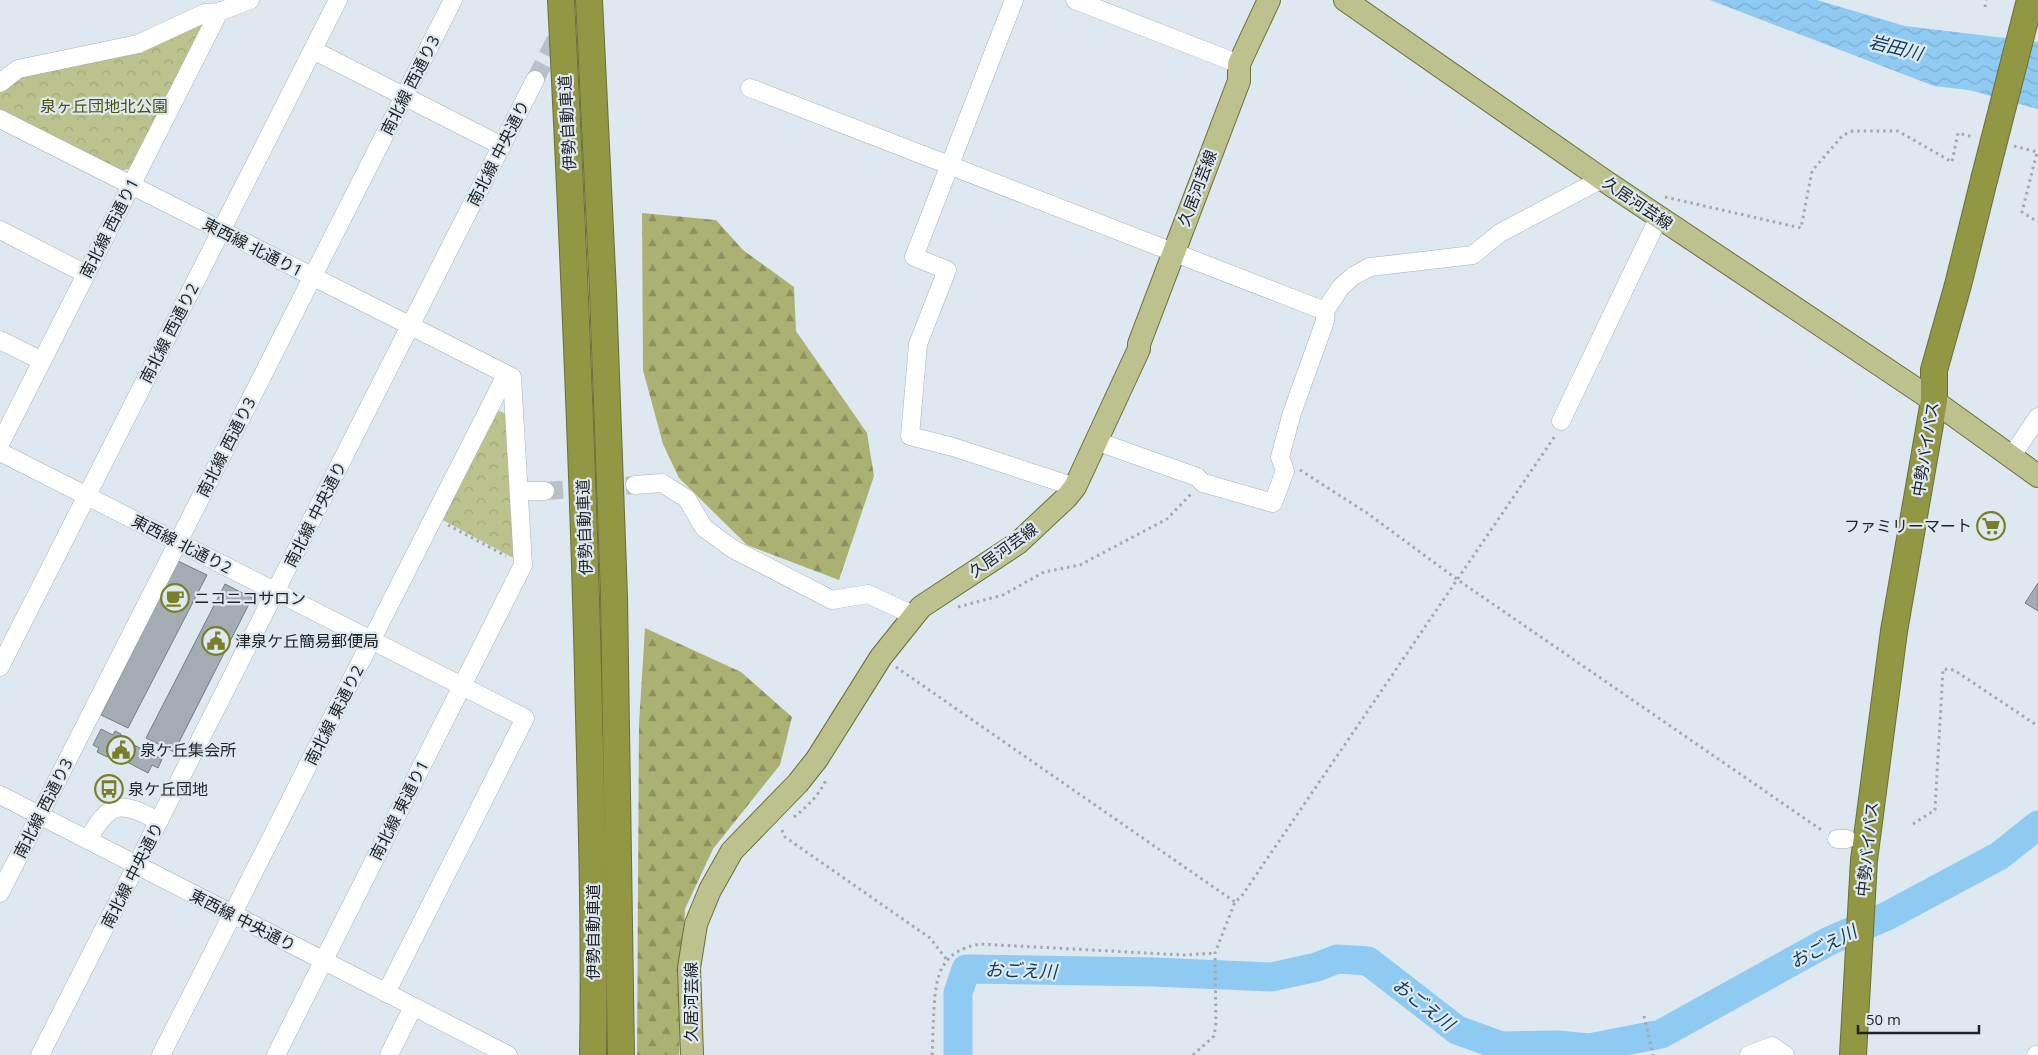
<svg xmlns="http://www.w3.org/2000/svg" width="2038" height="1055" font-family="'Open Sans','Noto Sans JP',sans-serif">
<style>
.forest{fill:url(#forest-firs)}
.park{fill:url(#park-crowns)}
.water{fill:url(#water-waves)}
.lines{fill:none;stroke-linecap:round;stroke-linejoin:round}
.river{stroke:#8fcaf2;stroke-width:29}
.building{fill:#a3acb3;stroke:#737c82}
.minor-tunnel{stroke:#b8c1c8;stroke-width:18;stroke-dasharray:18 9;stroke-linecap:butt}
.minor-casing{stroke:#a7b1b8;stroke-width:19}
.major-casing{stroke:#6a6f39;stroke-width:24}
.highway-casing{stroke:#6a6f39;stroke-width:28}
.path{stroke:#a1a8af;stroke-width:3;stroke-dasharray:2.5 4;stroke-linecap:butt}
.minor{stroke:#fff;stroke-width:18}
.major{stroke:#bdc18e;stroke-width:22}
.highway{stroke:#919743;stroke-width:26}
.highway-bridge-casing{stroke:#6a6f39;stroke-width:28;stroke-linecap:butt}
.highway-bridge{stroke:#919743;stroke-width:26}
.labels{text-anchor:middle;dominant-baseline:central;stroke-width:4.5;stroke-linejoin:round;paint-order:stroke}
.street-label{font-size:16px;fill:#212427;stroke:#dee8f0}
.park-label{font-size:16px;fill:#4d5104;stroke:#dee8f0}
.poi-label{font-size:16px;fill:#212427;stroke:#dee8f0;text-anchor:start}
.water-label{font-size:18px;font-style:italic;fill:#0c3c57;stroke:#dee8f0}
</style>
<defs>
<pattern id="forest-firs" width="22" height="20" patternUnits="userSpaceOnUse" patternTransform="scale(1.25)"><rect width="22" height="20" fill="#abb173"/><path d="M5 1l3.5 6h-7zM16 11l3.5 6h-7z" fill="#8b905e"/></pattern>
<pattern id="park-crowns" width="20" height="18" patternUnits="userSpaceOnUse" patternTransform="scale(1.25)"><rect width="20" height="18" fill="#bcc28d"/><path d="M2 6a3 3 0 1 1 6 0M12 15a3 3 0 1 1 6 0" fill="none" stroke="#a1a77a"/></pattern>
<pattern id="water-waves" width="16" height="10" patternUnits="userSpaceOnUse" patternTransform="scale(1.25)"><rect width="16" height="10" fill="#8fcaf2"/><path d="M0 5q4-4 8 0t8 0" fill="none" stroke="#7badd0"/></pattern>
</defs>
<rect width="100%" height="100%" fill="#dee8f0"/>
<g class="forest">
<path d="M642,213L716,220L743,250L794,287L796,331L867,433L874,476L839,580L747,545L679,478L663,444L643,370Z"/>
<path d="M645,628L741,672L792,717L780,765L713,849L685,909L679,1055H637L639,724Z"/>
</g>
<g class="park">
<path d="M207,18L131,168L121,171L0,111V85L18,71Z"/>
<path d="M496,410L507,414L517,560L441,519Z"/>
</g>
<path class="water" d="M1710,0H1817L1905,26L2038,42V109L1969,90L1934,86Z"/>
<g class="lines">
<path class="river" d="M958,1055V993L966,969L1154,972L1271,977L1317,967L1337,959L1368,961L1457,1030L1501,1046L1558,1045L1589,1048L1661,1034L1829,941L1887,916L1999,856L2038,825"/>
</g>
<g class="building">
<path d="M178,561L207,575L128,728L101,715Z"/>
<path d="M2038,583V611L2025,603Z"/>
<path d="M225,584L252,598L174,752L146,738Z"/>
<path d="M101,729L113,735L115,731L121,734L120,738L162,759L158,768L152,765L148,773L110,753L107,757L97,752L99,748L93,745Z"/>
</g>
<g class="lines">
<g class="minor-tunnel">
<path d="M535,80L576,0"/>
<path d="M545,491L635,485"/>
</g>
<defs>
<g id="minor">
<path d="M1014,0L914,257L947,270L918,344L910,436L953,447L1075,487"/>
<path d="M1075,0L1239,64"/>
<path d="M313,50L502,146"/>
<path d="M0,83L18,69L138,44L205,13L219,12L250,0"/>
<path d="M750,88L1325,311"/>
<path d="M0,119L512,377L523,565L276,1055"/>
<path d="M0,230L86,274"/>
<path d="M0,340L42,361"/>
<path d="M1561,421L1659,217"/>
<path d="M1096,441L1197,477L1203,483L1273,503L1285,471L1280,457L1292,413L1325,321V311L1340,288L1353,276L1370,267L1473,255L1500,233L1602,179"/>
<path d="M0,444L219,12"/>
<path d="M0,452L525,718L386,993"/>
<path d="M2011,457L2038,417"/>
<path d="M635,485L662,483L687,499L704,528L733,549L832,600L868,594L915,616"/>
<path d="M520,491H545"/>
<path d="M0,667L338,0"/>
<path d="M0,795L508,1055"/>
<path d="M1837,839H1847"/>
<path d="M88,840C110,800 120,801 159,821"/>
<path d="M0,893L453,0"/>
<path d="M40,1055L535,80"/>
<path d="M161,1055L506,375"/>
<path d="M389,1055L413,1007"/>
<path d="M1749,1055L1772,1046L1785,1055"/>
<path d="M2036,1055H2038"/>
</g>
<g id="major">
<path d="M1345,0L1602,179L1934,401L2038,476"/>
<path d="M692,1055L689,968L696,924L710,890L732,851L798,783L817,759L881,657L921,607L1018,543L1067,497L1075,487L1139,349V344L1239,81V64L1269,0"/>
</g>
<g id="highway">
<path d="M561,0C573,238 584,477 589,716C592,829 595,942 593,1055"/>
<path d="M589,0L603,292L614,597L621,1055"/>
<path d="M1853,1055L1864,860L1894,631L1934,401V370L1958,285L1984,180"/>
</g>
</defs>
<use href="#minor" class="minor-casing"/>
<use href="#major" class="major-casing"/>
<use href="#highway" class="highway-casing"/>
<g class="path">
<path d="M1985,7L1986,0"/>
<path d="M2014,146L2037,152L2022,212L2038,222"/>
<path d="M1665,197L1801,228L1812,171L1843,135L1853,131H1898L1952,162L1958,133L1973,137"/>
<path d="M1300,470L1367,513L1458,580L1823,831"/>
<path d="M448,525L506,556"/>
<path d="M958,607L1003,595L1044,572L1080,565L1167,519L1191,494"/>
<path d="M896,667L1235,902"/>
<path d="M794,817C807,807 819,795 826,780"/>
<path d="M1913,824L1935,810L1943,669L1954,670L2038,726"/>
<path d="M782,830L785,837L930,938L947,960"/>
<path d="M1644,1016L1653,1055"/>
<path d="M932,1055C933,1040 933,1024 934,1009C936,974 941,951 980,944L1184,955L1215,953"/>
<path d="M1193,1055L1214,1036L1216,1023L1215,953L1235,902L1241,897L1555,436"/>
</g>
<use href="#minor" class="minor"/>
<use href="#major" class="major"/>
<use href="#highway" class="highway"/>
<defs>
<path id="highway-bridge" d="M1984,180L2030,0"/>
</defs>
<use href="#highway-bridge" class="highway-bridge-casing"/>
<use href="#highway-bridge" class="highway-bridge"/>
</g>
<defs>
<symbol id="supermarket-ring" viewBox="-11 -11 22 22"><circle r="9.5" fill="#dee8f0" stroke="#797e28" stroke-width="1.5"/><path d="M-6-5.5h2.5l.6 2H6L4.5 2H-2.5L-4.4-4H-6ZM-1.5 3.2a1.3 1.3 0 1 0 .1 0ZM3 3.2a1.3 1.3 0 1 0 .1 0Z" fill="#797e28"/></symbol>
<symbol id="cafe-ring" viewBox="-11 -11 22 22"><circle r="9.5" fill="#dee8f0" stroke="#797e28" stroke-width="1.5"/><path d="M-5.5-4.5H6V0H3Q3 3.5 0 3.5H-2.5Q-5.5 3.5-5.5 0ZM3-3.2v2h1.7v-2ZM-6 4.5H4V6H-6Z" fill="#797e28"/></symbol>
<symbol id="civic-ring" viewBox="-11 -11 22 22"><circle r="9.5" fill="#dee8f0" stroke="#797e28" stroke-width="1.5"/><path d="M-.6-6.5H3V-4.5H.6V-3L4-1V1h2V6H-6V1h2V-1L-.6-3ZM-1.2 2.5V6h2.4V2.5Z" fill="#797e28"/></symbol>
<symbol id="bus-ring" viewBox="-11 -11 22 22"><circle r="9.5" fill="#dee8f0" stroke="#797e28" stroke-width="1.5"/><path d="M-5-6H5V4H4V6H2V4H-2V6H-4V4H-5ZM-3.5-4V0h7V-4ZM-3.5 1.2v1.5H-2V1.2ZM2 1.2v1.5H3.5V1.2Z" fill="#797e28"/></symbol>
</defs>
<g fill-rule="evenodd">
<use href="#supermarket-ring" x="1975" y="510" width="32" height="32"/>
<use href="#cafe-ring" x="159" y="582" width="32" height="32"/>
<use href="#civic-ring" x="200" y="625" width="32" height="32"/>
<use href="#civic-ring" x="105" y="734" width="32" height="32"/>
<use href="#bus-ring" x="93" y="773" width="32" height="32"/>
</g>
<g class="labels">
<g class="street-label">
<text transform="translate(410 85) rotate(-63)">南北線 西通り3</text>
<text transform="translate(567 123) rotate(-93)">伊勢自動車道</text>
<text transform="translate(498 153) rotate(-63)">南北線 中央通り</text>
<text transform="translate(1197 188) rotate(-69)">久居河芸線</text>
<text transform="translate(1638 203) rotate(34)">久居河芸線</text>
<text transform="translate(109 228) rotate(-63)">南北線 西通り1</text>
<text transform="translate(253 247) rotate(27)">東西線 北通り1</text>
<text transform="translate(169 333) rotate(-63)">南北線 西通り2</text>
<text transform="translate(226 447) rotate(-63)">南北線 西通り3</text>
<text transform="translate(1925 449) rotate(-81)">中勢バイパス</text>
<text transform="translate(315 514) rotate(-63)">南北線 中央通り</text>
<text transform="translate(584 527) rotate(-92)">伊勢自動車道</text>
<text transform="translate(182 544) rotate(27)">東西線 北通り2</text>
<text transform="translate(1003 550) rotate(-36)">久居河芸線</text>
<text transform="translate(334 715) rotate(-63)">南北線 東通り2</text>
<text transform="translate(43 808) rotate(-63)">南北線 西通り3</text>
<text transform="translate(399 810) rotate(-63)">南北線 東通り1</text>
<text transform="translate(1867 849) rotate(-84)">中勢バイパス</text>
<text transform="translate(132 875) rotate(-63)">南北線 中央通り</text>
<text transform="translate(243 920) rotate(27)">東西線 中央通り</text>
<text transform="translate(593 932) rotate(-90)">伊勢自動車道</text>
<text transform="translate(691 1002) rotate(-90)">久居河芸線</text>
</g>
<g class="park-label">
<text x="104" y="106">泉ヶ丘団地北公園</text>
</g>
<g class="poi-label">
<text x="1972" y="526" text-anchor="end">ファミリーマート</text>
<text x="194" y="598">ニコニコサロン</text>
<text x="235" y="641">津泉ケ丘簡易郵便局</text>
<text x="140" y="750">泉ケ丘集会所</text>
<text x="128" y="789">泉ケ丘団地</text>
</g>
<g class="water-label">
<text transform="translate(1896 47) rotate(14)">岩田川</text>
<text transform="translate(1823 946) rotate(-27)">おごえ川</text>
<text transform="translate(1021 970) rotate(2)">おごえ川</text>
<text transform="translate(1424 1004) rotate(38)">おごえ川</text>
</g>
</g>
<path d="M1858 1025v8h121v-8" fill="none" stroke="#212427" stroke-width="2.5"/>
<text x="1866" y="1025" font-size="15" fill="#212427" stroke="#dee8f0" stroke-width="4" paint-order="stroke">50 m</text>
</svg>
